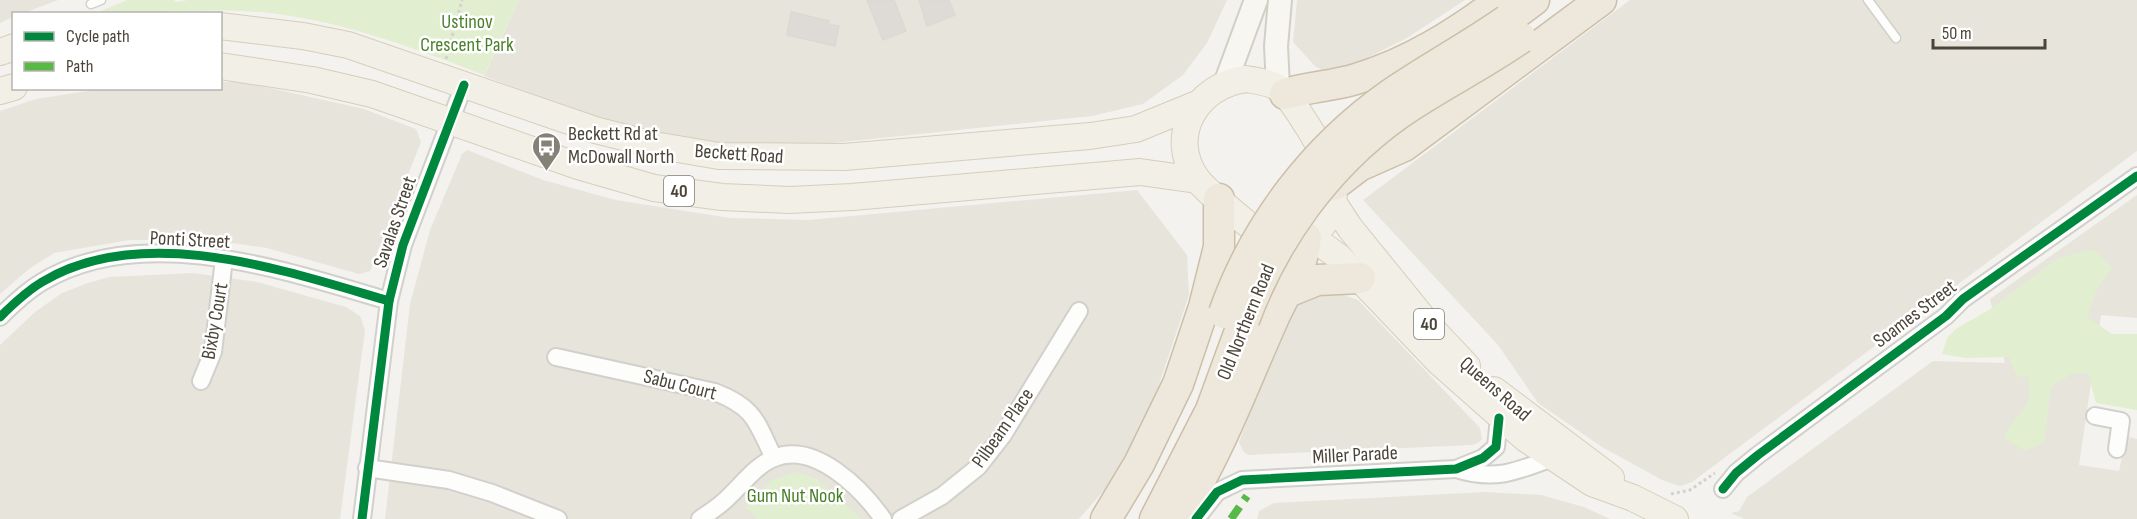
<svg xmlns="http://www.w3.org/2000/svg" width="2137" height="519" font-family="'Sofia Sans Condensed',sans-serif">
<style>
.residential{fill:#e7e4dc}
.green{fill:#e1eecf}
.building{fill:#dedbd6;stroke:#dcd9d4;stroke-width:1.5}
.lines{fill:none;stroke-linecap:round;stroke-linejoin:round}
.lane-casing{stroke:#d2d0cb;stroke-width:11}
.street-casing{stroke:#d2d0cb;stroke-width:20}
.secondary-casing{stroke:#d3cfc5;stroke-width:26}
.primary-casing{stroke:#d6cebb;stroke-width:28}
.highway-casing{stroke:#ccbfa9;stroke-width:33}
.path{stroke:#d3d2cc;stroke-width:3;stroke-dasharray:3 3;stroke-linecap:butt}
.lane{stroke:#fdfdfc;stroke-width:8}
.street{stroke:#fdfdfc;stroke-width:16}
.secondary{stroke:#f7f6f1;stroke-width:22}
.primary{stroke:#f2efe6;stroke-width:26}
.highway{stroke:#ede8db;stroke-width:30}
.highway-bridge-casing{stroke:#ccbfa9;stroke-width:33;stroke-linecap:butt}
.highway-bridge{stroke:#ede8db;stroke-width:30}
.quiet{stroke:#58b947;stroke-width:8;stroke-dasharray:15 8;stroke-linecap:butt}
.cycleway-casing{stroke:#fff;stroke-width:13}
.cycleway{stroke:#00873e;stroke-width:9}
.labels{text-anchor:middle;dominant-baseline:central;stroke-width:5;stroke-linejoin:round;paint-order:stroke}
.shield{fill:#fff;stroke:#817c74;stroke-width:1.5}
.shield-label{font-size:18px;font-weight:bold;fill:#4b4439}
.park-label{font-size:20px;fill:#4a7f2a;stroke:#fff}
.poi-label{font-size:20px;fill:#4b4439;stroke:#fff;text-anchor:start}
.street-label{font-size:20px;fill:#4b4439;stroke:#fff}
</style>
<rect width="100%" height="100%" fill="#f4f2ee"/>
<g class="residential">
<path d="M0,0H58L24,13L14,14L13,17L0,23Z"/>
<path d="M519,0H1227L1207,43L1183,75L1143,104L1092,116L795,147L728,144L662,134L602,120L484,76Z"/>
<path d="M1297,0H1465L1407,38L1357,63L1325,71L1316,67L1293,42Z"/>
<path d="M1630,0H2137V151L1692,482L1680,486L1662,480L1602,447L1538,403L1498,345L1363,200Z"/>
<path d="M221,82H243L364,109L416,129L421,142L370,271L359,274L267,248L212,240H130L54,253L29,269L0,294V111L36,99L100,89L220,88Z"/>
<path d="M467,150L543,180L616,200L730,218L808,220L1137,190L1187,255L1189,295L1149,414L1112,481L1079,519H861L816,479L746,507L758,519H385L410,304L430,230L462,154Z"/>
<path d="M2137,195V318L2101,315L2079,465L2119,471L2126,440L2130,437L2137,439V519H1744L1731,513L1739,511L1747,497L1933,361L2005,363L1990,299Z"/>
<path d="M193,273L257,282L346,307L360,316L365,330L340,519H0V345L35,312L62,293L88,283L109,277Z"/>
<path d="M1333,291L1358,300L1480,428L1482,439L1478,443L1472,445L1248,455L1243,451L1239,442L1288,315L1298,304L1314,294Z"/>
<path d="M1485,492L1541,495L1584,507L1610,519H1257L1259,511L1274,503Z"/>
</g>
<g class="green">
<path d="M127,0H174L175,2L188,0H519L484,75C417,49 350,24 278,14C218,6 156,14 96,13Z"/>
<path d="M2094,249L2112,268L2097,289L2087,317L2112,334H2137V410L2096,403L2088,373L2071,374L2051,387L2044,442L2026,451L2004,438C2015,410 2035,412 2028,377L2016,376L2009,357L1966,358L1942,354L1947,338L1957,328L1989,310L2058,258Z"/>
<path d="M794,472C822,476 841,501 861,519H758L746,508L771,481Z"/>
</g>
<g class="building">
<path d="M867,0H894L906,31L883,40Z"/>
<path d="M919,0H949L955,15L927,26Z"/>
<path d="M791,12L829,21L828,24L839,26L835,46L787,35Z"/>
</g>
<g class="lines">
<defs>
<g id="lane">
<path d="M1868,0L1896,38"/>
<path d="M91,4L101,0"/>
</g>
<g id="street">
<path d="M0,317C13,304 27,291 42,282C143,221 286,271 389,301"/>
<path d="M556,357L715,392C756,408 756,422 774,458"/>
<path d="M201,381L213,352L224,259"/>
<path d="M2095,416L2121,421L2117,449"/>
<path d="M367,468L449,480L492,493L558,519"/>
<path d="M1456,469C1493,481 1516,472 1552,458"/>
<path d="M1723,489L1736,473L1758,455L1946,316L1963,299L2137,176"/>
<path d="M362,519L389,301L403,245L464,85"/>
<path d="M700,519C707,514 715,509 722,503C739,489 754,466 774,458C815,441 862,489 883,519"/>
<path d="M901,519L942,496L978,467L1003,435L1079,311"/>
<path d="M1196,519L1217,492L1242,480L1456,469L1483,458L1496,447L1499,418"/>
</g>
<g id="secondary">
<path d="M1225,84L1256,0"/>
<path d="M1278,87L1276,46L1280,0"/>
</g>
<g id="primary">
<path d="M220,26L303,36L348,45L595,130L654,145L719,156L844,157L1090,136L1136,129L1197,104"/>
<path d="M0,52L14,47"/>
<path d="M220,66L312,80L372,94L578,166L654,188L722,197L789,200L852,197L1140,172L1197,180"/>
<path d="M1246,79C1257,81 1268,82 1277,87C1288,94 1296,108 1303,119C1323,149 1352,199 1318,230C1285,260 1253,229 1227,207C1218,199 1205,190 1197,179C1166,136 1197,85 1246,79Z"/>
<path d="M0,91L14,87"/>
<path d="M1333,202L1350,228L1432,329L1467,366"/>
<path d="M1310,236L1339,257L1439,362L1526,439L1592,483L1633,498L1675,519"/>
<path d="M1494,390L1611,478"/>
</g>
<g id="highway">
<path d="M1507,20L1534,0"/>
<path d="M1285,94C1308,87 1333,86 1356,79C1410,63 1457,33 1501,0"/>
<path d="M1334,185L1359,166L1404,146L1601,0"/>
<path d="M1285,293L1317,280L1360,278"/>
<path d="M1106,519L1139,464L1178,384L1204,307L1219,247V199"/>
<path d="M1155,519L1211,410L1244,320"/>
<path d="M1177,519C1218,456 1243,386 1274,317C1285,292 1304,266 1306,238"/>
</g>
</defs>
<use href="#lane" class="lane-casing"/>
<use href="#street" class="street-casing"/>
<use href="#secondary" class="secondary-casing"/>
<use href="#primary" class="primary-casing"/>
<use href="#highway" class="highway-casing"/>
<g class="path">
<path d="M446,59L462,0"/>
<path d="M1671,494L1690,490L1715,473"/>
</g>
<use href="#lane" class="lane"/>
<use href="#street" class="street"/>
<use href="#secondary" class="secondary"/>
<use href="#primary" class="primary"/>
<use href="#highway" class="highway"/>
<defs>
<g id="highway-bridge">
<path d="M1224,313C1255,225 1315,147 1391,94C1429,68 1470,46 1507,20"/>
<path d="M1244,320C1274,239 1326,166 1397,115C1437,87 1481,66 1521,38"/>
</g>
</defs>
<use href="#highway-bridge" class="highway-bridge-casing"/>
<use href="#highway-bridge" class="highway-bridge"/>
<path class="quiet" d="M1231,519L1247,496"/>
<defs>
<g id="cycleway">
<path d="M0,317C13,304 27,291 42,282C143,221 286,271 389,301"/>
<path d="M1723,489L1736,473L1758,455L1946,316L1963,299L2137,176"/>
<path d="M362,519L389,301L403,245L464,85"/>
<path d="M1196,519L1217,492L1242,480L1456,469L1483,458L1496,447L1499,418"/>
</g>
</defs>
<use href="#cycleway" class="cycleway-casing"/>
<use href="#cycleway" class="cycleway"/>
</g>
<defs>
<symbol id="bus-pin" viewBox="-11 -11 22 30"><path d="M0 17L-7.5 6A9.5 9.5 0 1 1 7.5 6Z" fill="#868178" stroke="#fff"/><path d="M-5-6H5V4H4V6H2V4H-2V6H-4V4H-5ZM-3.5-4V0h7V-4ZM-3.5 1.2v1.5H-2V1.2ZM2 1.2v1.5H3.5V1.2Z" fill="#fff"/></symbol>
</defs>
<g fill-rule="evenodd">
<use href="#bus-pin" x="530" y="130" width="33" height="45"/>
</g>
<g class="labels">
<g class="shield">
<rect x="664" y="176" width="30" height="30" rx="4.5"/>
<rect x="1414" y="309" width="30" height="30" rx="4.5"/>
</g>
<g class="shield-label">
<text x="679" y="191">40</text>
<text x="1429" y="324">40</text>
</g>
<g class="park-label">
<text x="467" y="22">Ustinov<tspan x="467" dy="23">Crescent Park</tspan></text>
<text x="795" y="496">Gum Nut Nook</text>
</g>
<g class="poi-label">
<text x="568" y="134">Beckett Rd at<tspan x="568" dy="23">McDowall North</tspan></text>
</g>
<g class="street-label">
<text transform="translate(739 154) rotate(4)">Beckett Road</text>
<text transform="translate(395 222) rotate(-71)">Savalas Street</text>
<text transform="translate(190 240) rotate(3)">Ponti Street</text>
<text transform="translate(1915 314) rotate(-37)">Soames Street</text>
<text transform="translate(215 321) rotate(-80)">Bixby Court</text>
<text transform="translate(1246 322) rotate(-68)">Old Northern Road</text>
<text transform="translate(680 385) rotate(14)">Sabu Court</text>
<text transform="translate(1495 389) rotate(41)">Queens Road</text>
<text transform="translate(1003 428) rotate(-55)">Pilbeam Place</text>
<text transform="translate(1355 455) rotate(-3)">Miller Parade</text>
</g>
</g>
<rect x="12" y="12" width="210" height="78" fill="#ffffff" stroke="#b7b4b0" stroke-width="1.5"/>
<rect x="24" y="32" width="30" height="9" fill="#00873e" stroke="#b7b4b0" stroke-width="1.5"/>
<text x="66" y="42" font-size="18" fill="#4b4439">Cycle path</text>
<rect x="24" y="62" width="30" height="9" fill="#58b947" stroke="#b7b4b0" stroke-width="1.5"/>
<text x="66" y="72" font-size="18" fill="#4b4439">Path</text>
<path d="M1933 39v9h112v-9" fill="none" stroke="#4b4439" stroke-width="3"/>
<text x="1942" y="39" font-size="18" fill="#4b4439" stroke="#ffffff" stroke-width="4.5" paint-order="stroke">50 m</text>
</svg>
